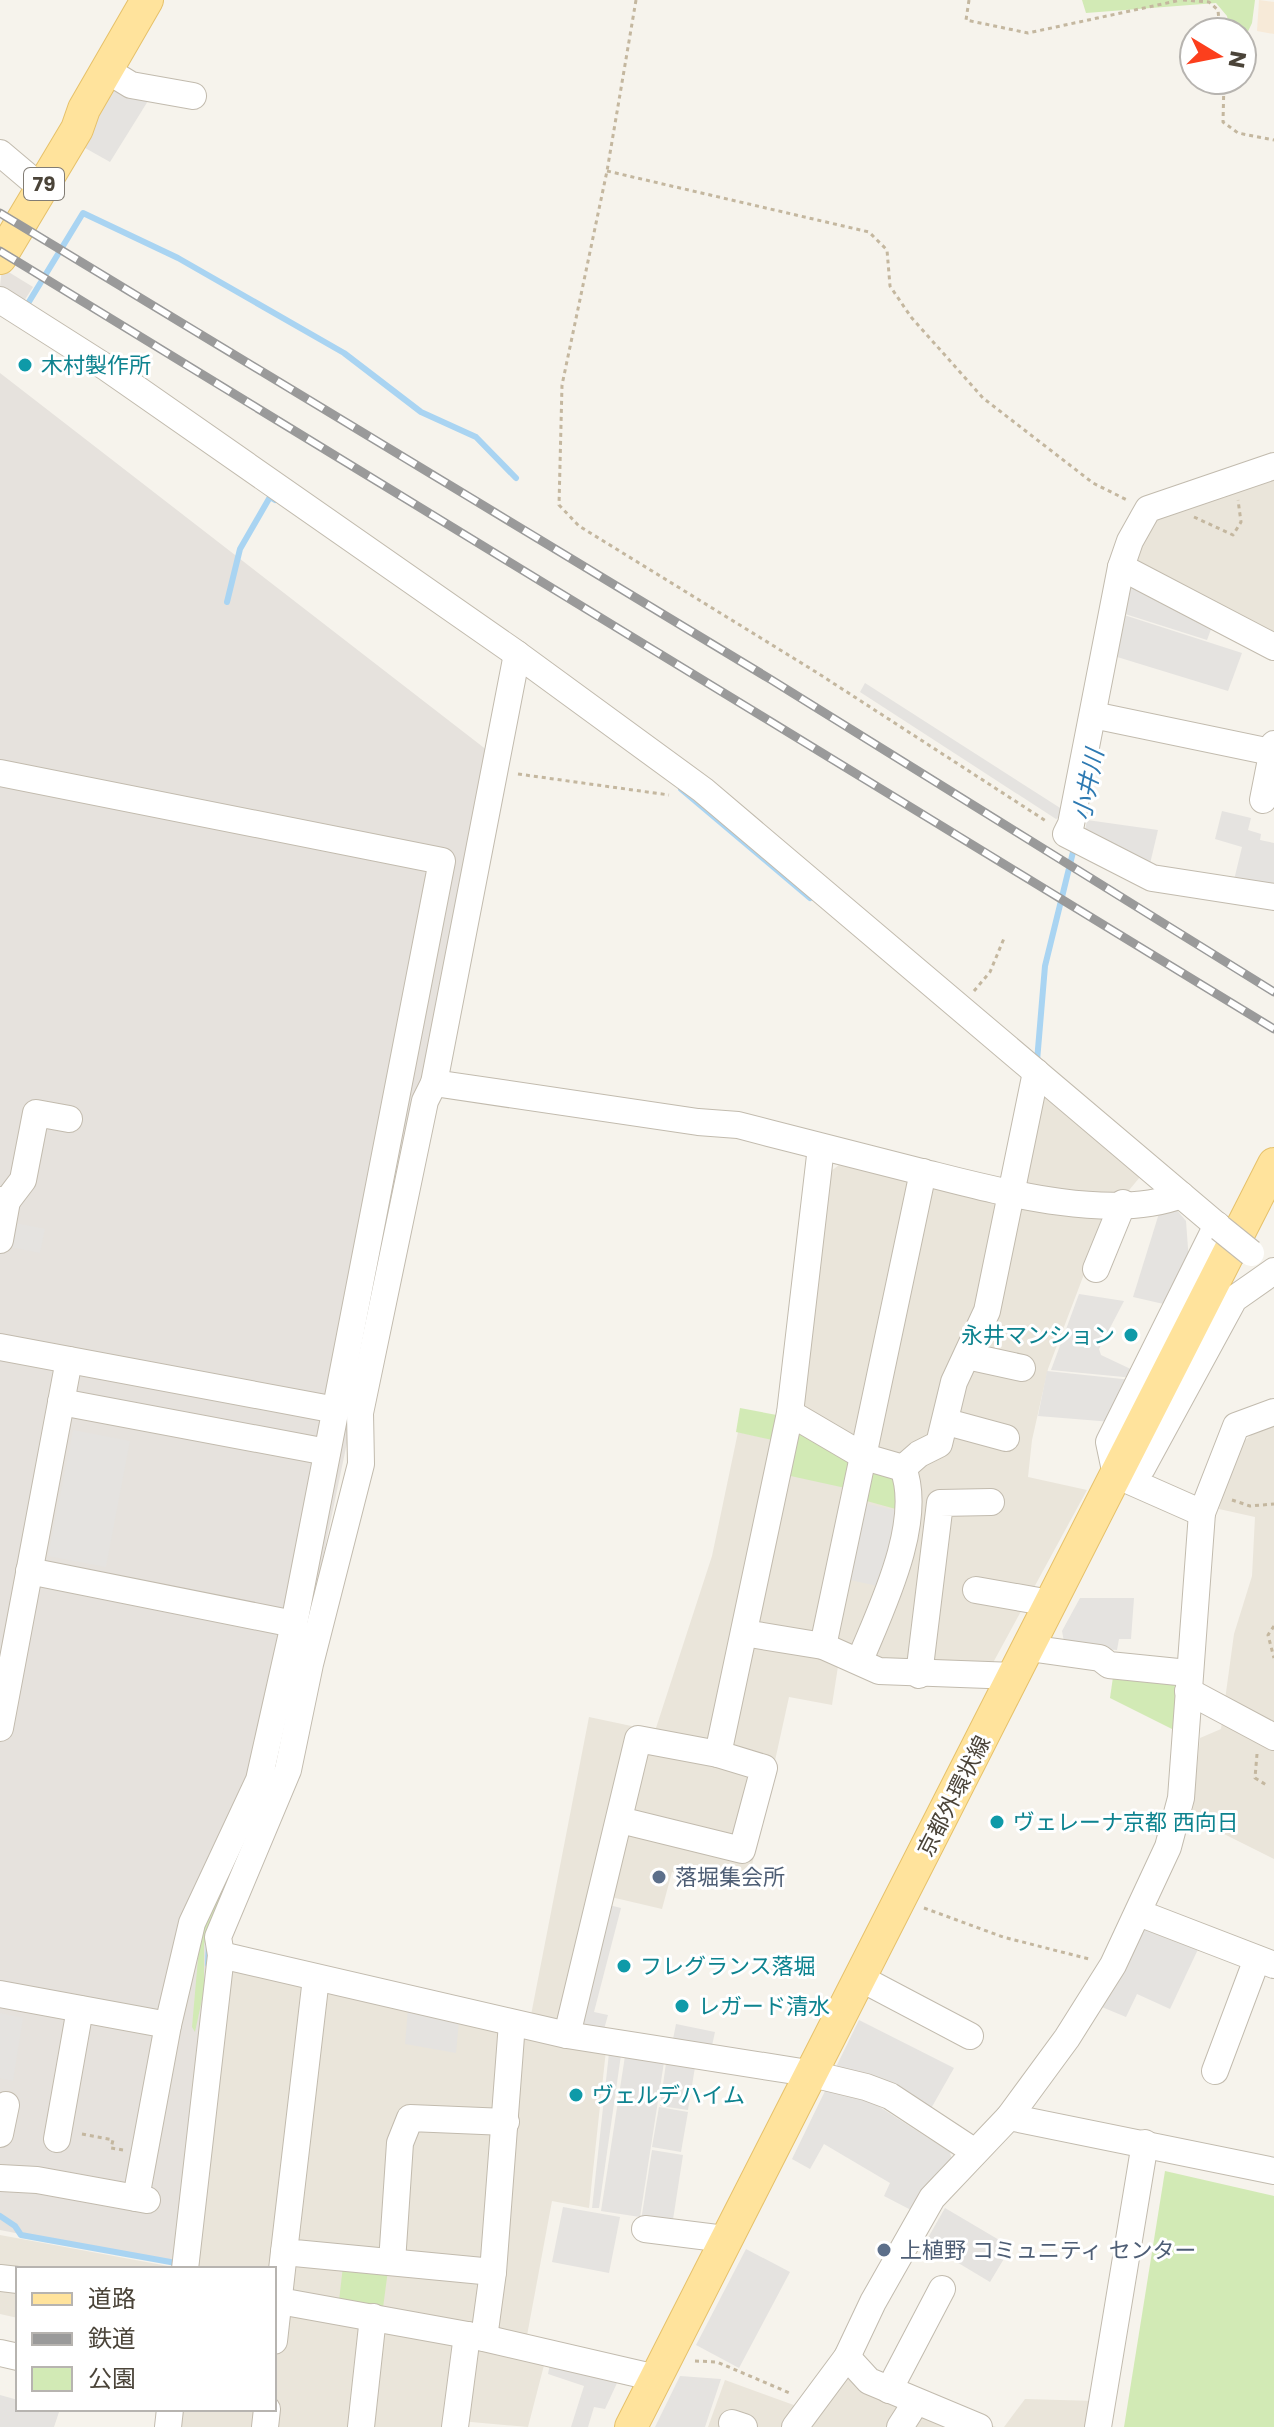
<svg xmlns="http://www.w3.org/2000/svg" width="1274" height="2427" font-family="Poppins,'Noto Sans JP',sans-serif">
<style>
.residential{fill:#eae5da}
.commercial{fill:#f7ead8}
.industrial{fill:#e6e2dd}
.green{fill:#d2eab5}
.parking{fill:#e5e3e0}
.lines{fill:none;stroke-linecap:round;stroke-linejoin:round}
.stream{stroke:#a9d4f2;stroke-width:6}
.minor-casing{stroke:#c2bbae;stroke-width:28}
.major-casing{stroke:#e6c16a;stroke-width:34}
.path{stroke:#c4b79f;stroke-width:3;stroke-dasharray:4 4;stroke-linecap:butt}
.minor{stroke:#fff;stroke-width:26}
.major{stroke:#ffe39c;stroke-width:32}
.rail-casing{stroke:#9a9a9a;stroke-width:9}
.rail{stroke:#fff;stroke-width:6;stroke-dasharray:18;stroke-linecap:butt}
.minor-bridge-casing{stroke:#c2bbae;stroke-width:28;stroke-linecap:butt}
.minor-bridge{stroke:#fff;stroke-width:26}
.culture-dot{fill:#0f9aa8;stroke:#fff;stroke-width:3}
.service-dot{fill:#5c6f8a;stroke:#fff;stroke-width:3}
.labels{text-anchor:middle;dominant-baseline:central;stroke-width:6;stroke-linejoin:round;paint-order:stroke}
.shield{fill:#fff;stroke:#817c74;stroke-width:2}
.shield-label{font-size:20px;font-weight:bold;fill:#4b4439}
.culture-label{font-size:22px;fill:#0d838f;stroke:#fff;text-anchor:start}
.street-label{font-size:22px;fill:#4b4439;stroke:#fff}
.service-label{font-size:22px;fill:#4e5e75;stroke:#fff;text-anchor:start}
.water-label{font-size:24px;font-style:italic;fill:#2e7ab2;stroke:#fff}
</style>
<rect width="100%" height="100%" fill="#f6f3ec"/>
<g class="residential">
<path d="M1274,476V637L1135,565L1149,528L1161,514Z"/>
<path d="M1037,1089L1140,1177L1105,1219L1048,1369L1032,1440L1028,1477L1087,1490L988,1672L839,1660L832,1705L789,1697L747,1888L672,1872L662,1909L594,1893L562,2023L531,2015L589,1717L655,1731L712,1556L738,1432L792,1444L827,1174L839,1165L1016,1206Z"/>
<path d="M1274,1426V1859L1192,1818L1200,1738L1221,1729L1234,1634L1252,1576L1255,1517L1219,1509L1231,1462L1244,1441L1256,1431Z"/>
<path d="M230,1965L606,2050L589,2208L552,2201L526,2341L549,2346L528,2427L460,2421L458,2427H158L160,2409H274V2269H193Z"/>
<path d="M0,2235L184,2269H18V2318L0,2314Z"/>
<path d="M847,2369L996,2427H805Z"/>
<path d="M725,2380L802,2408L791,2427H708Z"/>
<path d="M1025,2399L1096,2401L1092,2427H1004Z"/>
</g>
<path class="commercial" d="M1259,0L1274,2V34L1257,31Z"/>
<g class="industrial">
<path d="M2,268L33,287L24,301L0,286Z"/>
<path d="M0,373L492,754L279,1766L205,1944L208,1978L174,2264L0,2230Z"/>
</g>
<g class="green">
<path d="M1082,0H1255L1252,23L1242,44V32H1230L1227,16L1216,3L1086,13Z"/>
<path d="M740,1408L782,1416L777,1441L736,1432Z"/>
<path d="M797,1424L847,1456L854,1466L850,1489L786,1475Z"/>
<path d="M870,1469L908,1486L903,1511L863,1500Z"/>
<path d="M1113,1677L1180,1680L1178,1732L1110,1698Z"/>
<path d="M238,1854L204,1944V1990L195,2032L192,2027L200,1936Z"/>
<path d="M1165,2171L1274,2196V2427H1124Z"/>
<path d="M343,2266L388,2270L383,2308L339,2301Z"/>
</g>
<g class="parking">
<path d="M124,72L161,80L110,162L78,144Z"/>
<path d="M1127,580L1213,624L1207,640L1122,613Z"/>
<path d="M1121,614L1242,653L1228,691L1114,656Z"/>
<path d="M865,683L1068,813L1056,819L860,692Z"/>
<path d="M1222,811L1251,818L1248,830L1261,834L1260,840L1274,843V887L1234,880L1242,847L1215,839Z"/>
<path d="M1087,820L1158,830L1149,868L1085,831Z"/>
<path d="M1161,1207L1176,1209L1186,1221L1189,1262L1168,1305L1133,1297Z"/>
<path d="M11,1222L45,1229L40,1253L6,1246Z"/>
<path d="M1079,1294L1124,1301L1099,1349L1101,1355L1137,1372L1134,1378L1051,1370Z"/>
<path d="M1047,1371L1132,1380L1112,1422L1038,1416Z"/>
<path d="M73,1430L130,1441L106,1567L48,1556Z"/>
<path d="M863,1503L903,1512L886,1588L846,1579Z"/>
<path d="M1080,1598H1134L1131,1639H1119L1117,1650L1065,1647L1062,1631Z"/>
<path d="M605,1904L621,1908L594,2012L608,2015L603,2033L586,2028L579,2018Z"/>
<path d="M1152,1927L1200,1945L1170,2009L1137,1994L1126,2017L1097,2005L1140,1930Z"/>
<path d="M408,2008L459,2021L456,2053L405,2044Z"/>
<path d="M0,2013L23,2018L13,2081L0,2078Z"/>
<path d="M859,2020L954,2068L929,2112L835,2069Z"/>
<path d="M676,2024L715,2032L711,2050L672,2044Z"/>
<path d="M609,2053L621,2055L599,2208H592Z"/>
<path d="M625,2056L664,2062L640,2217L601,2211Z"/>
<path d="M666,2063L695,2067L688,2110L660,2106Z"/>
<path d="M826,2089L861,2095L950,2152L952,2161L911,2210L884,2196L890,2183L824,2144L810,2169L792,2159Z"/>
<path d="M659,2107L688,2112L681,2152L652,2147Z"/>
<path d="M652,2150L683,2155L672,2226L641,2221Z"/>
<path d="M563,2207L620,2217L609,2273L552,2262Z"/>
<path d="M945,2208L1011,2247L990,2282L925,2243Z"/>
<path d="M746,2249L790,2272L739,2368L696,2345Z"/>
<path d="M550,2364L617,2383L605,2409L594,2407L588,2427H571L584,2386L548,2374Z"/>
<path d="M680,2376L721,2379L705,2427H655Z"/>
<path d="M0,2395L18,2400V2409H60L54,2427H0Z"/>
</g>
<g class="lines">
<g class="stream">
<path d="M24,310L83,213L178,258L344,353L421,412L476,437L516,478"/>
<path d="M227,602L240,549L270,497L275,500"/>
<path d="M681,789L810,898"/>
<path d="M1037,1061L1045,966L1075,844"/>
<path d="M208,1964L209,1940"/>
<path d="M0,2216L15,2226L21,2235L176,2263V2258"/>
</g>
<defs>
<g id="minor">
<path d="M108,71L131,85L193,96"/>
<path d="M0,153L32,180"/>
<path d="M0,300L107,368L517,654L703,790L1220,1228"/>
<path d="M1274,466L1148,509L1130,541L1121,567L1071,824L1066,834L1152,878L1274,897"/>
<path d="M1121,567L1274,647"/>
<path d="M1093,715L1271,752"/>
<path d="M0,773L442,861L294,1624L259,1780L192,1923L168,2025"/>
<path d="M1263,800L1274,744"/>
<path d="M434,1083L698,1122L738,1125C799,1141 860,1156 922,1172C993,1190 1110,1223 1181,1195"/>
<path d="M0,1200L7,1201L0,1240"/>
<path d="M7,1201L23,1180L36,1113L69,1119"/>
<path d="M1096,1269L1123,1203"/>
<path d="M0,1347L336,1410"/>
<path d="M967,1356L1022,1368"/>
<path d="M61,1402L327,1452"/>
<path d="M790,1413L865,1457L903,1468L919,1454L939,1444L954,1382L987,1311L1036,1072"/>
<path d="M947,1422L1006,1438"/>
<path d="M1116,1475L1109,1442L1217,1225"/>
<path d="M1116,1475L1142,1468L1234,1299L1274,1271"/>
<path d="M1116,1475L1202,1513"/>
<path d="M29,1571L294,1624"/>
<path d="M976,1590L1050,1603"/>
<path d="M744,1633L823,1646L879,1671L1015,1676"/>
<path d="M823,1646L923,1172"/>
<path d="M1029,1648L1100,1658L1109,1665L1188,1673"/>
<path d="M860,1660C881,1609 924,1522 903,1468"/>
<path d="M919,1675L940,1503L991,1502"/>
<path d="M1188,1691L1274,1737"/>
<path d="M0,1728L69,1360"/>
<path d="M620,1820L742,1850L764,1768L718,1754"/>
<path d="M1139,1913L1274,1965"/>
<path d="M221,1955L567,2035L808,2073L866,2087L890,2096L975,2152"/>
<path d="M316,1978L284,2252L493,2272"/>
<path d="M862,1979L970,2036"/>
<path d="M0,1994L168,2025L136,2198"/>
<path d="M567,2035L638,1739L718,1754L790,1413L821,1147"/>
<path d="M1215,2071L1257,1959"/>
<path d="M1009,2117L1274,2171"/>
<path d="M0,2134L6,2105"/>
<path d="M57,2139L80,2009"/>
<path d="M0,2178L37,2180L147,2200"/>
<path d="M645,2229L725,2239"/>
<path d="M392,2262L400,2143L410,2118L506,2122"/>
<path d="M185,2269L221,1955L218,1937L288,1770L310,1664L361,1464L360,1413L425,1101L434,1083L517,654"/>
<path d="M0,2278L18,2280"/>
<path d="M274,2300L484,2338L656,2378"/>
<path d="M484,2338L493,2272L512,2023"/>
<path d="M274,2341L284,2252"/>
<path d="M0,2353L18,2357"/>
<path d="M847,2357L869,2381L979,2427"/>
<path d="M889,2390L942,2289"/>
<path d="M732,2423L744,2427"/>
<path d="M168,2427L170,2409"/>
<path d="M265,2427L267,2409"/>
<path d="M361,2427L373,2317"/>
<path d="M455,2427L467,2335"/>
<path d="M795,2427L847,2357L873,2302L932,2198L1009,2117L1067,2038L1113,1965L1168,1847L1181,1798L1202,1513L1236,1426L1274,1412"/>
<path d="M900,2427L916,2402"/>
<path d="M1098,2427L1145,2143"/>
</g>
<g id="major">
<path d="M0,258L77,129L84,109L147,0"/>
<path d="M631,2427L1274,1164"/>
</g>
</defs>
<use href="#minor" class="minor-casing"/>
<use href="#major" class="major-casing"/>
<g class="path">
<path d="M636,0L607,171L562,385L559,505L579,526L816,672L1046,821"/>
<path d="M969,0L966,20L1028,33L1181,0"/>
<path d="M1183,0L1209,2L1218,10L1220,32"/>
<path d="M1224,80L1223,122L1238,133L1274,140"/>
<path d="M607,171L869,232L887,250L890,286L911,317L983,398L1093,483L1129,501"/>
<path d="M1194,517L1233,535L1241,522L1238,500"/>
<path d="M518,774L669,795"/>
<path d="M974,991L990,972L1005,936"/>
<path d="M1232,1500L1250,1506L1274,1504"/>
<path d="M1274,1626L1268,1635L1274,1658"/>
<path d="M1257,1754L1255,1778L1268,1786"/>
<path d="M924,1908L1003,1937L1089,1959"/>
<path d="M82,2134L113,2140L111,2148L123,2150"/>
<path d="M695,2361L717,2362L792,2394"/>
</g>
<use href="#minor" class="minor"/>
<use href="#major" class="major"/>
<defs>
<g id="rail">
<path d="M0,213L770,679L1274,992"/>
<path d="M0,251L1274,1029"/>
</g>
</defs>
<use href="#rail" class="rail-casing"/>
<use href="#rail" class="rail"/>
<defs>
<path id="minor-bridge" d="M1220,1228L1251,1253"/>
</defs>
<use href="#minor-bridge" class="minor-bridge-casing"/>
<use href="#minor-bridge" class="minor-bridge"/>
</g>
<g class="culture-dot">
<circle cx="25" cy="365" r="8"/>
<circle cx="1131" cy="1335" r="8"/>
<circle cx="997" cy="1822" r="8"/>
<circle cx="624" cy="1966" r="8"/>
<circle cx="682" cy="2006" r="8"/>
<circle cx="576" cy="2095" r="8"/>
</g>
<g class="service-dot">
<circle cx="659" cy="1877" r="8"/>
<circle cx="884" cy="2250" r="8"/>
</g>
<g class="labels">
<rect class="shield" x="24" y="168" width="40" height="32" rx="6"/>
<g class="shield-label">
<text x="44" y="184">79</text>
</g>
<g class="culture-label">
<text x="41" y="365">木村製作所</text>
<text x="1115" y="1335" text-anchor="end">永井マンション</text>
<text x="1013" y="1822">ヴェレーナ京都 西向日</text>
<text x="640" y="1966">フレグランス落堀</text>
<text x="698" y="2006">レガード清水</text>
<text x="592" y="2095">ヴェルデハイム</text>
</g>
<g class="street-label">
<text transform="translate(954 1796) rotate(-63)">京都外環状線</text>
</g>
<g class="service-label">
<text x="675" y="1877">落堀集会所</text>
<text x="900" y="2250">上植野 コミュニティ センター</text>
</g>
<g class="water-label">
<text transform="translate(1088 785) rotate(-79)">小井川</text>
</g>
</g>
<rect x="16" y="2267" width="260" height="144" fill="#ffffff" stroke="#b7b4b0" stroke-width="2"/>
<rect x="32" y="2293" width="40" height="12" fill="#ffe39c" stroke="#b7b4b0" stroke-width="2"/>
<text x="88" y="2307" font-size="24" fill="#4b4439">道路</text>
<rect x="32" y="2333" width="40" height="12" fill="#9a9a9a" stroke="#b7b4b0" stroke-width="2"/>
<text x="88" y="2347" font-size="24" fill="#4b4439">鉄道</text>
<rect x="32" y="2367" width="40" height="24" fill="#d2eab5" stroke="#b7b4b0" stroke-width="2"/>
<text x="88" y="2387" font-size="24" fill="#4b4439">公園</text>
<g transform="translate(1218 56) rotate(100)"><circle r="38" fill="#ffffff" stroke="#b7b4b0" stroke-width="2"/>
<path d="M0-6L14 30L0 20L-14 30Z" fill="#fc3f1d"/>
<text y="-12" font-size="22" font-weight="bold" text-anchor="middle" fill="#4b4439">N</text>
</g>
</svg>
